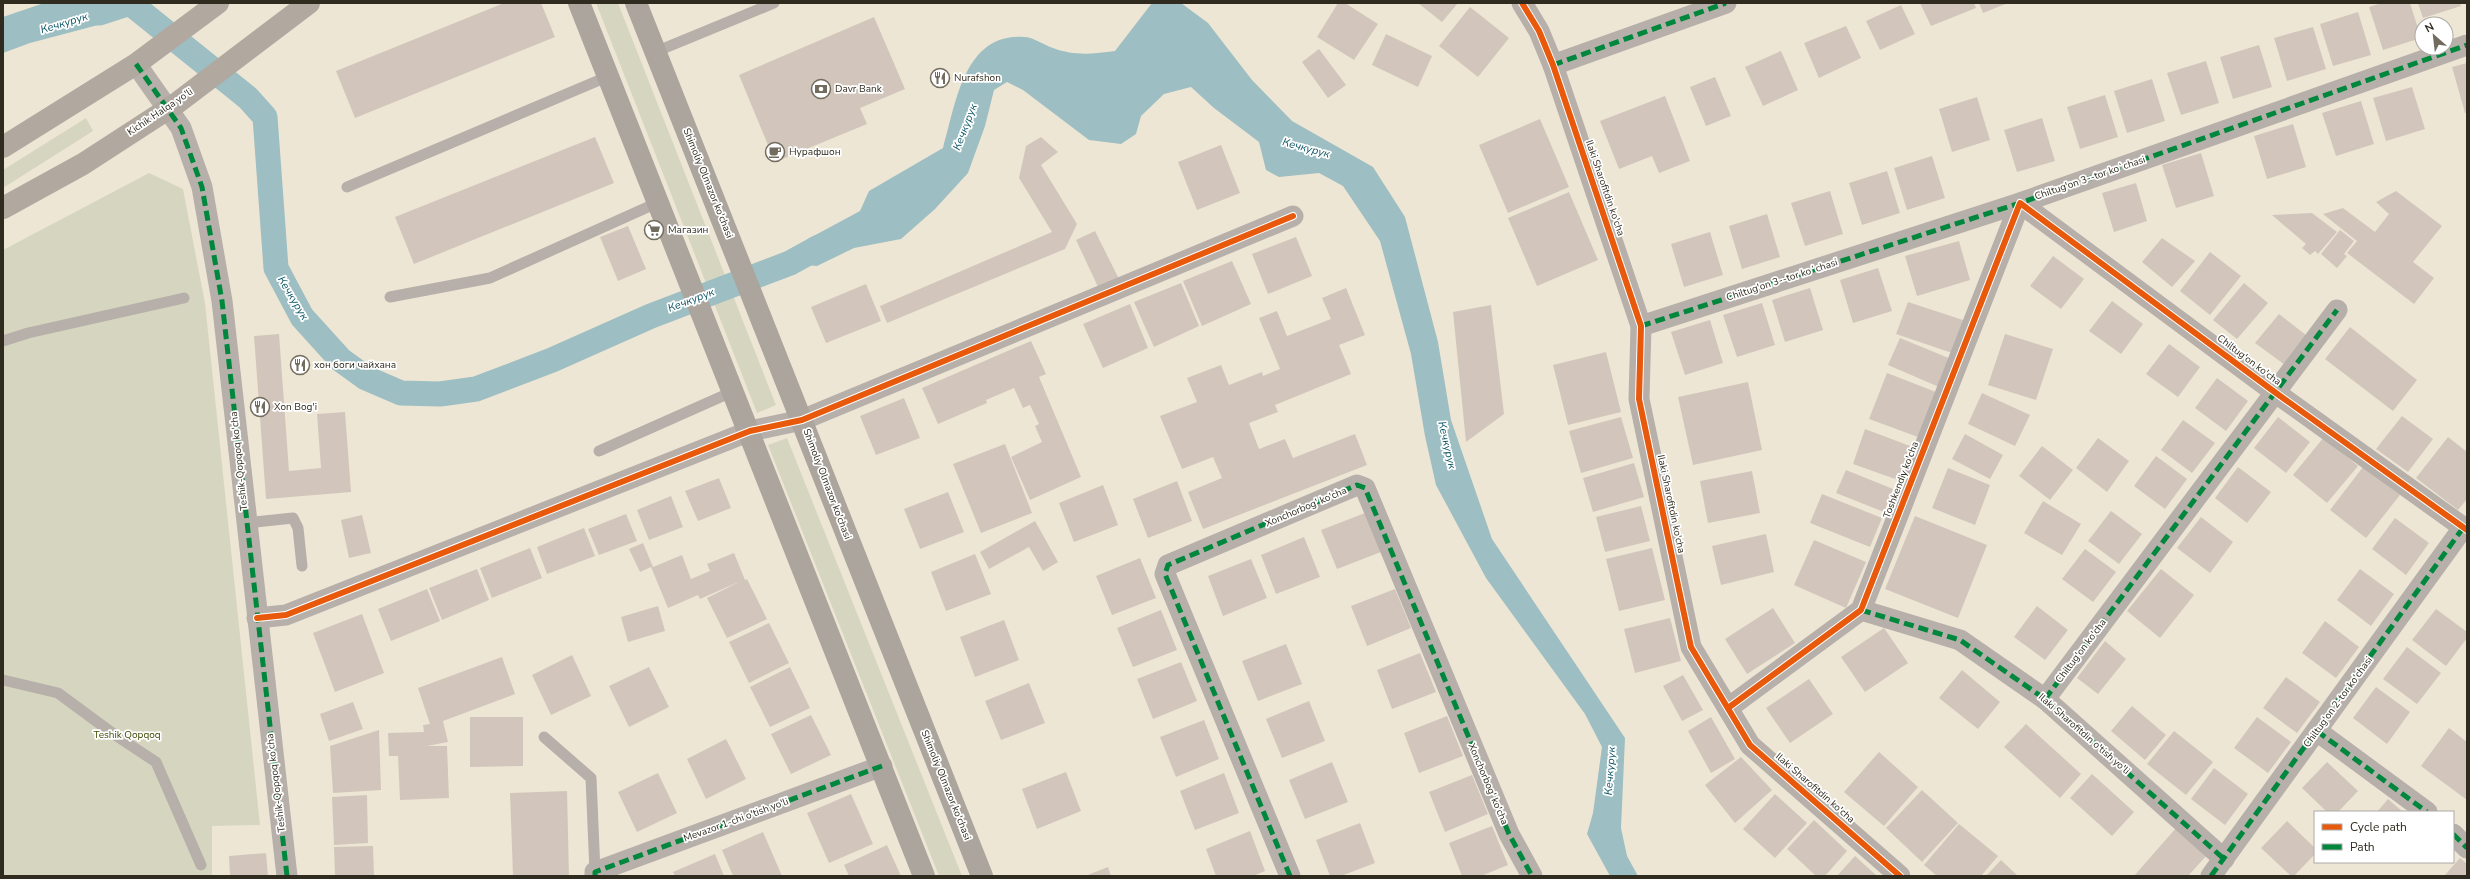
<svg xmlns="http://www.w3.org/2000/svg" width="2470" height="879" font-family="'Nunito Sans',sans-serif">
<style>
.green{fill:#d6d6c0}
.water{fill:#9dbec2}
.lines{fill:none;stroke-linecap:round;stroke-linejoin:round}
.canal{stroke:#9dbec2;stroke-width:25}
.building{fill:#d2c6bc}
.service{stroke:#b7b0aa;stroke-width:11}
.minor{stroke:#b7b0aa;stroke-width:21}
.secondary{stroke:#aca59e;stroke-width:22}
.trunk{stroke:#b1a9a0;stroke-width:22}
.quiet{stroke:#00873e;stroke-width:5;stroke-dasharray:10 5;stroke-linecap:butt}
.cycleway-casing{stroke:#fff;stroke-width:8}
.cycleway{stroke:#e8590c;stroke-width:6}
.labels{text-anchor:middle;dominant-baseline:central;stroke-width:3.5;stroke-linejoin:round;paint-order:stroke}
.poi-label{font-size:10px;fill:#2f2b1e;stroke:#fff;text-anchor:start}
.street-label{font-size:10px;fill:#2f2b1e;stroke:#fff}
.park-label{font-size:10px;fill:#404c08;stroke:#fff}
.water-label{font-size:11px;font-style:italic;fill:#0a5464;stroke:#fff}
</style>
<rect width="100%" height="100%" fill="#eee6d4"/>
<g class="green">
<path d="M596,3H618L776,405L757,413Z"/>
<path d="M86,118L93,131L3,188V170Z"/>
<path d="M149,173L183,189L205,303L260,825L212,826V876H3V250Z"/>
<path d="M787,438L962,876H939L768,445Z"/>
</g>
<g class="water">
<path d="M44,3H131L98,25L30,43L3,53V17Z"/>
<path d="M1152,3H1181L1208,23L1252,80L1292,121L1373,167L1405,217L1438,342L1451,420L1492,539L1625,738L1621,828L1627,856L1638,876H1610L1587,834L1593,813L1602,747L1585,714L1486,578L1436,485L1425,436L1411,354L1380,241L1343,186L1319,173L1279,177L1266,170L1259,142L1214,108L1191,87L1164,94L1141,116L1136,134L1121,144L1089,140L1023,90L1007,82L994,90L985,126L968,173L935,209L901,239L854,248L817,266L790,263L808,239L860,211L869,191L943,148C956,105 963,33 1024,37C1033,37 1044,45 1053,48C1074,56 1093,54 1115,51Z"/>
</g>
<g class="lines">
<path class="canal" d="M99,13L130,3L248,98L265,117L276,268L302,317L341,360L366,378L401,393L440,394L476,389L552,360L651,316L790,263L819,247"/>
</g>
<g class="building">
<path d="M504,3H541L555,37L355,118L336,71Z"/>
<path d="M1338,3H1345L1378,24L1354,60L1317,37Z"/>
<path d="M1418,3H1458L1442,22Z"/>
<path d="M1920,3H1974L1976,8L1931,26Z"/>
<path d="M1979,3H2008L1983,13Z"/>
<path d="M2382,3H2410L2421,38L2383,50L2369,7Z"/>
<path d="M2418,3H2460L2461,6L2423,18Z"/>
<path d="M1901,5L1915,34L1880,50L1866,21Z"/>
<path d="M1470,7L1509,38L1478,77L1439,46Z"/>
<path d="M2358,12L2371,55L2333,66L2320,24Z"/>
<path d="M874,17L905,89L860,108L867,124L775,162L739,75Z"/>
<path d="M1846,26L1861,58L1819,78L1804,43Z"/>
<path d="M2313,27L2326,69L2287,81L2274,38Z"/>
<path d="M1386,34L1432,56L1418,87L1372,65Z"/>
<path d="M2259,45L2272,87L2233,99L2220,57Z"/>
<path d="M1319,49L1346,85L1328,98L1302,62Z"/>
<path d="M1781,51L1798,90L1763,106L1745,67Z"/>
<path d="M2206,61L2219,103L2181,115L2167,73Z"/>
<path d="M2467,63V113H2465L2452,67Z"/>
<path d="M1715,77L1731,116L1706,126L1690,87Z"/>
<path d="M2152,79L2165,121L2127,133L2114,91Z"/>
<path d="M2412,87L2425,129L2386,141L2373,98Z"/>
<path d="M2105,95L2118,137L2080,149L2067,107Z"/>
<path d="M1665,96L1690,161L1659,173L1652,156L1619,169L1600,121Z"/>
<path d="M1977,97L1990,140L1952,152L1939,109Z"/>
<path d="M2361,101L2374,144L2336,156L2322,113Z"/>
<path d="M2042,118L2055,161L2017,172L2004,130Z"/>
<path d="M1540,119L1569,187L1508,213L1479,145Z"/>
<path d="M2293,124L2306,167L2267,179L2254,136Z"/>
<path d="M595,137L614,183L414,264L395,217Z"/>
<path d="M1041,137L1058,152L1041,165L1077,224L1065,249L887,323L880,306L1052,232L1019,178L1026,146Z"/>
<path d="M1221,145L1240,193L1197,210L1178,162Z"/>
<path d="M2201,153L2214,196L2176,208L2162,165Z"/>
<path d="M1932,156L1945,198L1907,210L1894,168Z"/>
<path d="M1887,171L1900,213L1862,225L1849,183Z"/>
<path d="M2136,183L2147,221L2114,232L2102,193Z"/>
<path d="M1830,191L1843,234L1805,246L1791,203Z"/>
<path d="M2396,191L2442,226L2413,262L2434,278L2414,304L2347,253L2357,241L2323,214L2343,208L2375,232L2389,214L2376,202Z"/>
<path d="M1569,192L1598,260L1537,286L1508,218Z"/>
<path d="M2312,213L2337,232L2318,254L2315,251L2310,255L2302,248L2306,244L2272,215Z"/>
<path d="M1767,214L1780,257L1742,269L1729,226Z"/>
<path d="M628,226L646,269L618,281L600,237Z"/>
<path d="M2340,230L2354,241L2344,254L2347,256L2337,268L2321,254Z"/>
<path d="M1095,231L1119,279L1099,289L1076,240Z"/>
<path d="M1710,232L1723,275L1684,287L1671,244Z"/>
<path d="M1296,237L1312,276L1268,294L1252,254Z"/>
<path d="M2162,238L2195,261L2172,287L2142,262Z"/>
<path d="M1959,241L1970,280L1917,296L1905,256Z"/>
<path d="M2210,252L2241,276L2210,315L2180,291Z"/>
<path d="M2053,256L2084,279L2061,309L2030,286Z"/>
<path d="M1232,261L1251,304L1202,326L1183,281Z"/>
<path d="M1878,268L1892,311L1853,323L1840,280Z"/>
<path d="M1181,283L1199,326L1154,347L1134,302Z"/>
<path d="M2244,283L2268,303L2237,339L2213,320Z"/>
<path d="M866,284L881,321L826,343L811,307Z"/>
<path d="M1346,288L1365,335L1339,345L1351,374L1275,405L1278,412L1249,423L1259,449L1285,439L1293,458L1355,434L1367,465L1203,529L1188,492L1222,478L1213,457L1182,469L1160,416L1197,402L1187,378L1221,365L1229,385L1262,372L1263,376L1280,369L1259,318L1277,311L1287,336L1331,319L1322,298Z"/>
<path d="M1810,288L1823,330L1785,342L1772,300Z"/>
<path d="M2112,301L2143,324L2121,354L2089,331Z"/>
<path d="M1908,302L1966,321L1955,354L1896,334Z"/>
<path d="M1762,303L1775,345L1737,357L1723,315Z"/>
<path d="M1130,304L1148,348L1103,368L1083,324Z"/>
<path d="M1491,305L1504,414L1466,442L1453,312Z"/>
<path d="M2279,314L2306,335L2285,365L2255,343Z"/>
<path d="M1710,320L1723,363L1685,375L1671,332Z"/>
<path d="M2350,327L2417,380L2393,411L2325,359Z"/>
<path d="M279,334L289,471L321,468L317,414L345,412L351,492L266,499L254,336Z"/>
<path d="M2005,334L2053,349L2036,400L1988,385Z"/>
<path d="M1900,338L1951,359L1939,387L1888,365Z"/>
<path d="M1031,341L1046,374L1039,377L1081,477L1030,500L1011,457L1042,442L1035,426L1039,424L1030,405L1023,408L1014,388L986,400L987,403L938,424L922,388Z"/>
<path d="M2169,344L2200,367L2178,397L2146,374Z"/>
<path d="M1606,352L1621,412L1568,425L1553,365Z"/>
<path d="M1887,373L1936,392L1918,437L1869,419Z"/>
<path d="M2217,378L2248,401L2226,431L2195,408Z"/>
<path d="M1748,382L1762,450L1693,465L1678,397Z"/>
<path d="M1982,393L2030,415L2015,446L1968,424Z"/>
<path d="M904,398L920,438L876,455L860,416Z"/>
<path d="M2402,416L2433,439L2408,472L2376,449Z"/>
<path d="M1621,417L1633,458L1581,473L1569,431Z"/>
<path d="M2278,417L2310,442L2286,473L2254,448Z"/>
<path d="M2183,420L2215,443L2192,473L2161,450Z"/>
<path d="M1865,429L1910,446L1898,480L1853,464Z"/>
<path d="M1965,434L2003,455L1990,479L1952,459Z"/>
<path d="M2324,437L2358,466L2327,503L2293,475Z"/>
<path d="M2448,437L2467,452V499L2458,510L2416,478Z"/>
<path d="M2098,438L2129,461L2107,492L2076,468Z"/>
<path d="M1005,444L1032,513L981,533L953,464Z"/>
<path d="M2042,446L2073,470L2050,500L2019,476Z"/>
<path d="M2156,456L2187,479L2165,509L2134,486Z"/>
<path d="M1634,463L1644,497L1593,512L1583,478Z"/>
<path d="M2238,467L2271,492L2247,523L2215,498Z"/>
<path d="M2363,467L2400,495L2366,538L2330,510Z"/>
<path d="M1948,468L1990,485L1975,525L1932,508Z"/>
<path d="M1846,470L1893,489L1884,512L1836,493Z"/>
<path d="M1752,471L1760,513L1708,523L1700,481Z"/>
<path d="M719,478L731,508L698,521L685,491Z"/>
<path d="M1177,481L1192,521L1148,538L1133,499Z"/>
<path d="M1103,485L1118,525L1074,542L1059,503Z"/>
<path d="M948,492L964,532L920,549L904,509Z"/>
<path d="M1822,494L1882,518L1870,547L1810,523Z"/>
<path d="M671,496L683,527L649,540L637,510Z"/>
<path d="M2043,501L2081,524L2062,555L2024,533Z"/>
<path d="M1641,506L1650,541L1605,552L1596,517Z"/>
<path d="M2111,511L2142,534L2119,564L2088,541Z"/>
<path d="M1365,513L1381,552L1337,569L1321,530Z"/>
<path d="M626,514L637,541L599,555L588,529Z"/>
<path d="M362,515L371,553L349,558L341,520Z"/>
<path d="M1915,516L1987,545L1958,618L1885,589Z"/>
<path d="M2201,517L2233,542L2210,573L2177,548Z"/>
<path d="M2395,518L2429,543L2406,575L2372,549Z"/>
<path d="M1035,521L1058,562L1043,571L1029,547L989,569L980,552Z"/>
<path d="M584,528L595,556L547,574L537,547Z"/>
<path d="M1766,534L1774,572L1721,585L1712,546Z"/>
<path d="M1304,537L1320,577L1276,594L1261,555Z"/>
<path d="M1814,540L1866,562L1846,608L1794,585Z"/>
<path d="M643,543L653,567L682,555L691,579L710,571L707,564L734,553L745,580L747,579L767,619L727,638L707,598L741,581L700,599L698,595L668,608L651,567L640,572L629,549Z"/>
<path d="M530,548L542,578L492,598L480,568Z"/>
<path d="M1652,548L1665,600L1619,611L1606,559Z"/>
<path d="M2085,549L2116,572L2093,602L2062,579Z"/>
<path d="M975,554L991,594L946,611L931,572Z"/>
<path d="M1140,558L1156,598L1112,615L1096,576Z"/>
<path d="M1251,559L1267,598L1223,616L1208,576Z"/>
<path d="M477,569L489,600L442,620L429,588Z"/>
<path d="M2161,569L2194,595L2160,638L2127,611Z"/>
<path d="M2360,569L2394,594L2371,626L2337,600Z"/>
<path d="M427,589L440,621L391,641L378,609Z"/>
<path d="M1395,589L1411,628L1367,646L1351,606Z"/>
<path d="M658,606L665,631L628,642L621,617Z"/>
<path d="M2037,606L2068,630L2045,660L2014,637Z"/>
<path d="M1773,608L1795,643L1747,674L1725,639Z"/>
<path d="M2436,609L2467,632V638L2446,666L2412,640Z"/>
<path d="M1161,610L1177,650L1133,667L1117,628Z"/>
<path d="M362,614L384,673L335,692L313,633Z"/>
<path d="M1670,618L1681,661L1635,673L1624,629Z"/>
<path d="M1004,620L1019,660L975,677L960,637Z"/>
<path d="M2325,621L2359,647L2336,678L2302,653Z"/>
<path d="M769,623L789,663L749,683L729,642Z"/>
<path d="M1884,628L1908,663L1865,692L1841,657Z"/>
<path d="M2105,641L2126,659L2098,694L2077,678Z"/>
<path d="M1286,644L1302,684L1258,701L1242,661Z"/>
<path d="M2407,647L2441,673L2417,704L2383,679Z"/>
<path d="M1420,653L1436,692L1392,709L1377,670Z"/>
<path d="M572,655L591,696L551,715L532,675Z"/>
<path d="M502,657L515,694L443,721L448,742L427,746H447L449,798L400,800L398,756H389L388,733L424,732L423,725L430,724L418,688Z"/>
<path d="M1181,662L1197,701L1153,719L1137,679Z"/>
<path d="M649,667L669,707L629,727L609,686Z"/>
<path d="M790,667L810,708L770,727L750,687Z"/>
<path d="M1962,670L2000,702L1978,729L1939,698Z"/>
<path d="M1683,675L1703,710L1682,721L1663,686Z"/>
<path d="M2286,677L2320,702L2297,733L2263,708Z"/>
<path d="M1809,679L1833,714L1790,743L1766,708Z"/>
<path d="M1029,683L1045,723L1001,740L985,701Z"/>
<path d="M2376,687L2410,712L2387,744L2353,718Z"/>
<path d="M1309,701L1325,741L1282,758L1266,719Z"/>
<path d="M353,702L363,729L329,741L320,714Z"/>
<path d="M2132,706L2166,735L2145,760L2111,731Z"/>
<path d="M811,715L831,755L791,774L771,734Z"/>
<path d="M1447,716L1463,756L1419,773L1404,733Z"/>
<path d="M470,717H523V766L470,767Z"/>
<path d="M1711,717L1735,759L1711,773L1688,731Z"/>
<path d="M2257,717L2291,742L2268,773L2234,748Z"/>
<path d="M1204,720L1219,759L1176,777L1160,737Z"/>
<path d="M2026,724L2081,774L2060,798L2004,747Z"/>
<path d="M2449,728L2467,742V800L2421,766Z"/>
<path d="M379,730L381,790L333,793L330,746Z"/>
<path d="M2174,731L2213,762L2186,795L2147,764Z"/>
<path d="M726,739L746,779L706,799L687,759Z"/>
<path d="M1879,752L1918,787L1884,826L1844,792Z"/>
<path d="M1741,757L1772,790L1735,823L1705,785Z"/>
<path d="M1332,762L1348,802L1305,819L1289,780Z"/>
<path d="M2327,762L2358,791L2338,812H2327L2302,788Z"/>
<path d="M2214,768L2248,794L2225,825L2191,799Z"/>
<path d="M1066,772L1081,811L1037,829L1022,789Z"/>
<path d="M658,773L677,813L637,832L618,792Z"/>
<path d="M1224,773L1239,813L1195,830L1180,791Z"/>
<path d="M2092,774L2134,812L2112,836L2070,798Z"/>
<path d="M1472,775L1488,814L1445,832L1429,792Z"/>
<path d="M1922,790L1958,823L1922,862L1886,828Z"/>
<path d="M567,791L569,876H513L510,793Z"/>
<path d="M851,794L873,844L829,863L807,813Z"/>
<path d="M1775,794L1807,823L1775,858L1743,829Z"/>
<path d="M367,795L368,843L334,845L332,797Z"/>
<path d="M2388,799L2403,812H2377Z"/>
<path d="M1814,820L1847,851L1825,876H1816L1787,849Z"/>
<path d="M2287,821L2315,848V854L2294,876H2291L2261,848Z"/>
<path d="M1360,823L1375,863L1341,876H1330L1316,840Z"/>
<path d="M1959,824L1998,856L1981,876H1937L1924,865Z"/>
<path d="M1492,826L1508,865L1481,876H1462L1449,843Z"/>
<path d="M2176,828L2207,855L2188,876H2134Z"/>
<path d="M1250,831L1265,871L1253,876H1216L1206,849Z"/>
<path d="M763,832L782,876H733L722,850Z"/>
<path d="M887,845L901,876H849L844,865Z"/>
<path d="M373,846L374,876H335L334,847Z"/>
<path d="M266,853L268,876H230L229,856Z"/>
<path d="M715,854L724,876H675L673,872Z"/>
<path d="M1855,856L1877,876H1837Z"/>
<path d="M2460,858L2467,864V876H2444Z"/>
<path d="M2001,860L2018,876H1986Z"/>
<path d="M1108,867L1111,876H1085Z"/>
</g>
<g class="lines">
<g class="service">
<path d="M655,52L774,3"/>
<path d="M347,187L609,76"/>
<path d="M390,297L490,278L659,202"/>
<path d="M3,341L28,333L184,298"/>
<path d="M599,451L734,391"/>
<path d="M246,523L293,518L298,528L302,566"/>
<path d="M3,680L58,693L115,735L156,762L201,865"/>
<path d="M544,737L591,778L595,872"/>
</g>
<g class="minor">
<path d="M1522,3L1539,31L1553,65L1641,326L1639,399L1691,647L1750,745L1900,876"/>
<path d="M136,64L181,128L202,187L222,301L287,876"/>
<path d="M1553,65L1726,3"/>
<path d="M1641,326L2020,203L2467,45"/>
<path d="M1861,610L1960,640L2045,699L2224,859"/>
<path d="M257,618L286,615L750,431L802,420L1293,216"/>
<path d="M2045,699L2337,310"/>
<path d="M1728,708L1861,610L2020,203L2276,393L2467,530"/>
<path d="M2317,731L2427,812"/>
<path d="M2453,834L2467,848"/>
<path d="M595,876V872L882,766"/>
<path d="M1290,876L1165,574L1168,565L1357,485L1365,488L1509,834L1532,876"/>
<path d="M2211,876L2463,528"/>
</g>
<g class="secondary">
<path d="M579,3L924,876"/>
<path d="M636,3L982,876"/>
</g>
<g class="trunk">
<path d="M3,147L136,64L218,3"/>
<path d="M3,208L83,164L177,103L309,3"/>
</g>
<g class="quiet">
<path d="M136,64L181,128L202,187L222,301L287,876"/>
<path d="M1553,65L1726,3"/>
<path d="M1641,326L2020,203L2467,45"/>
<path d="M1861,610L1960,640L2045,699L2224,859"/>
<path d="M2045,699L2337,310"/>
<path d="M2317,731L2427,812"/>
<path d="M2453,834L2467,848"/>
<path d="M595,876V872L882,766"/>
<path d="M1290,876L1165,574L1168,565L1357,485L1365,488L1509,834L1532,876"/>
<path d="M2211,876L2463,528"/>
</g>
<defs>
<g id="cycleway">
<path d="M1522,3L1539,31L1553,65L1641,326L1639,399L1691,647L1750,745L1900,876"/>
<path d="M257,618L286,615L750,431L802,420L1293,216"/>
<path d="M1728,708L1861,610L2020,203L2276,393L2467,530"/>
</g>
</defs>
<use href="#cycleway" class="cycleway-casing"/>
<use href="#cycleway" class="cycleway"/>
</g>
<defs>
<symbol id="restaurant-ring" viewBox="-11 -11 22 22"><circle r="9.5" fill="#fff" stroke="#726c5e" stroke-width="1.5"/><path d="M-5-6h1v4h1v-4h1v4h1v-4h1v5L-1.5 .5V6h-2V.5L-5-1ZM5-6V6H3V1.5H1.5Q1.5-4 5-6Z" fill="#726c5e"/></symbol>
<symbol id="bank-ring" viewBox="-11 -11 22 22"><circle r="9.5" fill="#fff" stroke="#726c5e" stroke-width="1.5"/><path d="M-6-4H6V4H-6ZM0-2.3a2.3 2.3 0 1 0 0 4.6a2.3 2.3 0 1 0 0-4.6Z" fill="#726c5e"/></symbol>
<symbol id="cafe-ring" viewBox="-11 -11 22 22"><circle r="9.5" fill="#fff" stroke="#726c5e" stroke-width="1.5"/><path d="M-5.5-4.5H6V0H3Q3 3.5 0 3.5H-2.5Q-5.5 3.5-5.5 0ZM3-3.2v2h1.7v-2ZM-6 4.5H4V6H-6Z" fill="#726c5e"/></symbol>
<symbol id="supermarket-ring" viewBox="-11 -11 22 22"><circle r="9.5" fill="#fff" stroke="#726c5e" stroke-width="1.5"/><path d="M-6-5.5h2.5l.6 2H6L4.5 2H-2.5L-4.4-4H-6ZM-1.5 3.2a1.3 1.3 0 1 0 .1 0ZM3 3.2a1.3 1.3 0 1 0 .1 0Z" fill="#726c5e"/></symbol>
</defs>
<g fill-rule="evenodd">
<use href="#restaurant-ring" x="929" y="67" width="22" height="22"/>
<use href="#bank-ring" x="810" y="78" width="22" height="22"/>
<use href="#cafe-ring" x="764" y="141" width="22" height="22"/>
<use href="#supermarket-ring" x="643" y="219" width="22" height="22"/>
<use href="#restaurant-ring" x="289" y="354" width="22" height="22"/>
<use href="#restaurant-ring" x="249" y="396" width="22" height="22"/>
</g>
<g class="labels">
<g class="poi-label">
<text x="954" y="78">Nurafshon</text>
<text x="835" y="89">Davr Bank</text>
<text x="789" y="152">Нурафшон</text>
<text x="668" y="230">Магазин</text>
<text x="314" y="365">хон боги чайхана</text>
<text x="274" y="407">Xon Bog'i</text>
</g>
<g class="street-label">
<text transform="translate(160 112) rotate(-34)">Kichik Halqa yo'li</text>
<text transform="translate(2090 178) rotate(-19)">Chiltug'on 3--tor koʻchasi</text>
<text transform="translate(708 183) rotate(68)">Shimoliy Olmazor ko'chasi</text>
<text transform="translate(1605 188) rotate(71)">Ilaki Sharofitdin ko'cha</text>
<text transform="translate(1782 280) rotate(-18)">Chiltug'on 3--tor koʻchasi</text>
<text transform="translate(2249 360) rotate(37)">Chiltug'on ko'cha</text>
<text transform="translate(239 461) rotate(-96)">Teshik-Qopqoq ko'cha</text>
<text transform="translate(1901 480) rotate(-69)">Toshkendiy ko'cha</text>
<text transform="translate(827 484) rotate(69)">Shimoliy Olmazor ko'chasi</text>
<text transform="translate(1671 504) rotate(78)">Ilaki Sharofitdin ko'cha</text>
<text transform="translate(1306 507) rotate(-23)">Xonchorbog' ko'cha</text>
<text transform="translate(2081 651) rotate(-53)">Chiltug'on ko'cha</text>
<text transform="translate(2338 702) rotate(-54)">Chiltug'on 2-tor ko'chasi</text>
<text transform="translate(2084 734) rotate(41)">Ilaki Sharofitdin o'tish yo'li</text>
<text transform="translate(276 783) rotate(-97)">Teshik-Qopqoq ko'cha</text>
<text transform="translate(1488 784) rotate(67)">Xonchorbog' ko'cha</text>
<text transform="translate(946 785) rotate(68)">Shimoliy Olmazor ko'chasi</text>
<text transform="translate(1815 788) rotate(41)">Ilaki Sharofitdin ko'cha</text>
<text transform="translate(736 820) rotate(-20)">Mevazor 1-chi o'tish yo'li</text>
</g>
<g class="park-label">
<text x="127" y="735">Teshik Qopqoq</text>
</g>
<g class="water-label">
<text transform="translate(64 23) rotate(-17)">Кечкурук</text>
<text transform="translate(965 127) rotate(-69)">Кечкурук</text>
<text transform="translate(1306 148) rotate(15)">Кечкурук</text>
<text transform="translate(293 298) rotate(59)">Кечкурук</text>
<text transform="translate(691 300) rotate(-21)">Кечкурук</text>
<text transform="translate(1447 445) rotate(77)">Кечкурук</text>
<text transform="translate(1610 771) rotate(-86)">Кечкурук</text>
</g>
</g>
<rect width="2470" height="879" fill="none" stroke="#2f2b1e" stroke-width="8"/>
<rect x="2314" y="811" width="140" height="52" fill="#ffffff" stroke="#acaaa5"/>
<rect x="2322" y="824" width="20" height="6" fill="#e8590c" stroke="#acaaa5"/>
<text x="2350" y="831" font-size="12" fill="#2f2b1e">Cycle path</text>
<rect x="2322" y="844" width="20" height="6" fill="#00873e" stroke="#acaaa5"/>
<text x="2350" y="851" font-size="12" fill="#2f2b1e">Path</text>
<g transform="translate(2434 36) rotate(332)"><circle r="19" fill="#ffffff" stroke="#acaaa5"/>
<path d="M0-3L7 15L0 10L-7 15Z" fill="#726c5e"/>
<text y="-6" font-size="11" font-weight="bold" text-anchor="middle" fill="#2f2b1e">N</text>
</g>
</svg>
